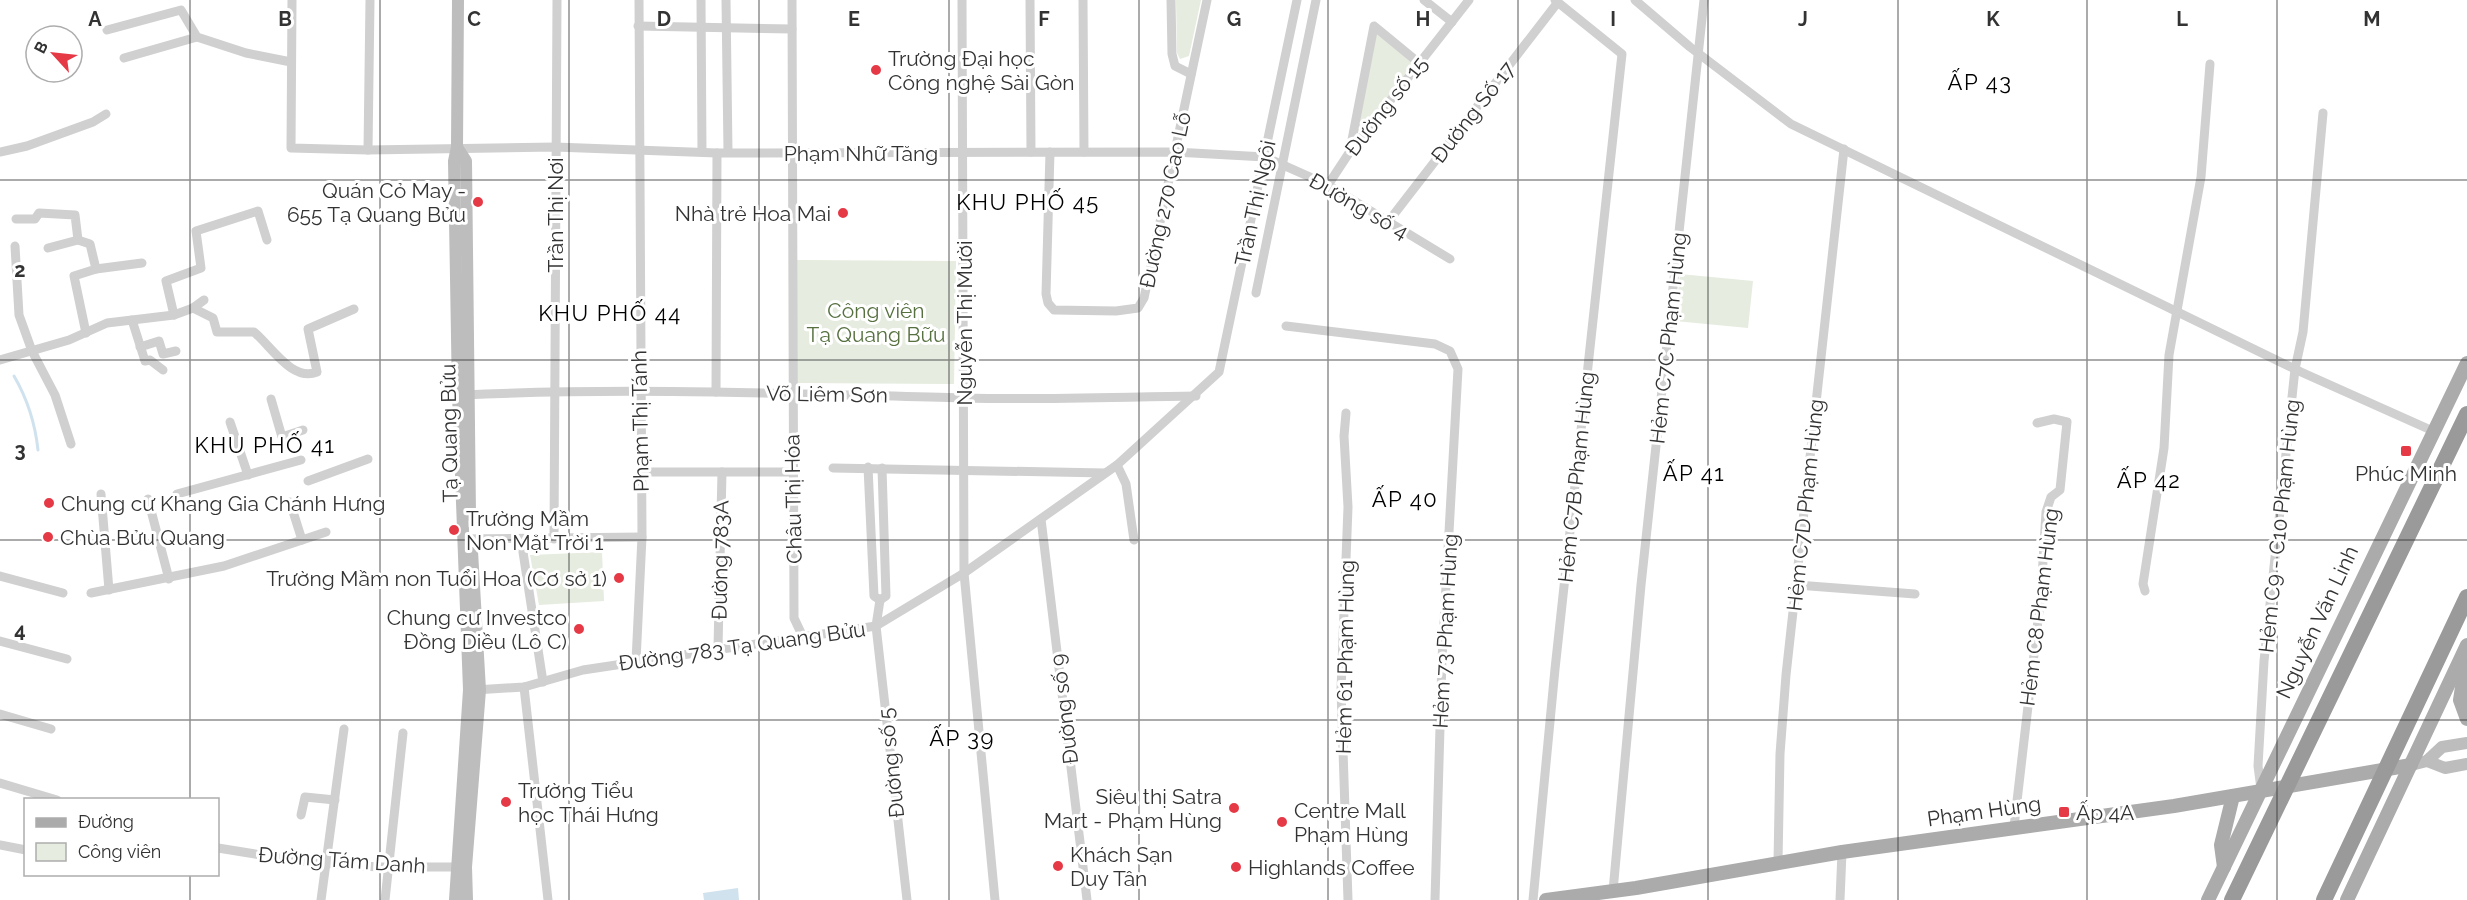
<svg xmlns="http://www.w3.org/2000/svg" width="2467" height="900" font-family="Raleway,sans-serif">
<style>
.green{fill:#e6ecdf}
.water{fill:#cfe2ee}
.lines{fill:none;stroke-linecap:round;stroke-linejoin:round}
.stream{stroke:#cfe2ee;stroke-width:3}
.street{stroke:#d0d0d0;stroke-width:9}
.secondary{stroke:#bdbdbd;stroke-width:12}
.primary{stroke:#ababab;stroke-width:14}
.highway{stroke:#9a9a9a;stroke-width:16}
.grid{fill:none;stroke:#333;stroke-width:1.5;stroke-opacity:0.55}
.poi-dot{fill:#e63946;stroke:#fff;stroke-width:2}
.labels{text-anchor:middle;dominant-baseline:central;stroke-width:6;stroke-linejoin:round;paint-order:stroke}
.poi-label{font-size:21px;fill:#333;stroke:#fff;text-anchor:start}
.street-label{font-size:21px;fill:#333;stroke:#fff}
.park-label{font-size:21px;fill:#56703f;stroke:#fff}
.neighbourhood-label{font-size:22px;letter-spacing:1.5px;fill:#000;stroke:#fff}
.grid-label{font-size:20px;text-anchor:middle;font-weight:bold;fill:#333;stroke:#fff;stroke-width:6;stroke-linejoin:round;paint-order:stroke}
</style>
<rect width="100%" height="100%" fill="#fff"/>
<g class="green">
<path d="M1176,0H1201L1189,56L1180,59L1177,53Z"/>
<path d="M1375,30L1414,63L1359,132L1355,133Z"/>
<path d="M797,260L956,261L954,384L796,383Z"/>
<path d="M1680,274L1753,281L1748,328L1675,321Z"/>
<path d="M602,552L604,601L539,605L530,555Z"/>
</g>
<path class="water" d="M738,888L739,900H704L703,893Z"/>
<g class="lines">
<path class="stream" d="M14,376C28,400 35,422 38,450"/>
<g class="street">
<path d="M292,0L291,148L368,150L555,147L717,153L1175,152L1265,157L1328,185L1450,259"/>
<path d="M701,0L702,152"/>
<path d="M726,0L728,152"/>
<path d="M792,0L794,618L802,635"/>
<path d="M962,0L964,573L995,900"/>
<path d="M1030,0L1031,152"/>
<path d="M1083,0L1084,152"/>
<path d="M1171,0L1172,54L1175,66L1191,74"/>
<path d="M1424,0L1452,22"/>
<path d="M1635,0L1690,47L1791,124L2301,372L2433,431"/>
<path d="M638,26L792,29"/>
<path d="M107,30L181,10L197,37L246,53L291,62"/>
<path d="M124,58L197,37"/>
<path d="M368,150L370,0"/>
<path d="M1350,150L1374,26L1419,63"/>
<path d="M0,152L27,146L93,122L106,114"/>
<path d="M1050,152L1046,294L1048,303L1054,310L1116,311L1138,308L1144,298L1207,0"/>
<path d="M1328,185L1349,153L1469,0"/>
<path d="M16,219H35L39,213L75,215L78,240L90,244L96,269L74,276L86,333"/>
<path d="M1388,222L1558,2"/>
<path d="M15,246L19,315L32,351L55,395L71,444"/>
<path d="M48,248L78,240"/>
<path d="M96,269L142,263"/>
<path d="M1256,293L1316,0"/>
<path d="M193,308L204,300"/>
<path d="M174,315L166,281L201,268L196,231L258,211L267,240"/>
<path d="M132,320L145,361L150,360L163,370"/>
<path d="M1286,326L1435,344L1450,351L1458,369L1442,659L1435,900"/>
<path d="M140,347L159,341L163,354L176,351"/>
<path d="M0,360L69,340L107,323L174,315L193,308L213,318L217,332H254C271,346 292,382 317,372L308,329L354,309"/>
<path d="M716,392L717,153"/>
<path d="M463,395C630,387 797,394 964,398C1041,400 1118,397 1196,396"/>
<path d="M271,399L282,437L303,430"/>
<path d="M1346,413L1344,436L1348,507L1341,690L1348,900"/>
<path d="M230,422L248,475"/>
<path d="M1117,465L1126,484L1134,540"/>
<path d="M868,467L874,596L880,600"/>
<path d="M833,468L1105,473"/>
<path d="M640,472H794"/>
<path d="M308,481L368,459"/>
<path d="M101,494L109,590"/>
<path d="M177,494L301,460"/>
<path d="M148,499L169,579"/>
<path d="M290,502L302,540"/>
<path d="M1041,519L1087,900"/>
<path d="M463,539L642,537"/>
<path d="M521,539L543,682"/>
<path d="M554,539L557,0"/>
<path d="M0,576L63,593"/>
<path d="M1797,585L1915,594"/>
<path d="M2145,591L2143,584L2164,448L2169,355L2201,177L2210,64"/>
<path d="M91,593L224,566L326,532"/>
<path d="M880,600L876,626L907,900"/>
<path d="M880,600L886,596L882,468"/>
<path d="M0,641L67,659"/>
<path d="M718,648L722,472"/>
<path d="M636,661L642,537L639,0"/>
<path d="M524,687L548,900"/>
<path d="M475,690L524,687L583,670L876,626L964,573L1117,465L1219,372L1297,0"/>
<path d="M0,714L51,729"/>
<path d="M0,783L57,800"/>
<path d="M2261,789L2258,766L2264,661L2295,369L2303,332L2323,113"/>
<path d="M301,815L305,797L335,800"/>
<path d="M2014,827L2041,594L2046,512L2051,497L2060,490L2067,422L2054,419L2037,423"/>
<path d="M0,845L26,850"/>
<path d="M218,848L298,861L378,867H461"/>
<path d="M1778,862L1780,754L1786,675L1844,149"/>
<path d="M1613,891L1641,585L1704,0"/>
<path d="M321,900L344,729"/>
<path d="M385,900L403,733"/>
<path d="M1533,900L1555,669L1622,54L1555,0"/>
<path d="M1840,900L1842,852"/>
</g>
<g class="secondary">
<path d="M457,147L466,161L470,515"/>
<path d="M2427,761L2445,768L2467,764"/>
<path d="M2411,765L2427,761L2442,747L2467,743"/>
<path d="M455,900L469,690L458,395L454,161L457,147L458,0"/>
<path d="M467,900L466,867L480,690L472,551"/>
</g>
<g class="primary">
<path d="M2466,661L2460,700L2467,719"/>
<path d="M2224,867L2221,845L2233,796"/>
<path d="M1546,900L1636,888L1842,852L2174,806L2411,765"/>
<path d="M2208,900L2467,363"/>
<path d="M2347,900L2467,645"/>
</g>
<g class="highway">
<path d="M2232,900L2467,414"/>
<path d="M2324,900L2467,597"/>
</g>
</g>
<path class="grid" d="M190,0V800M380,0V900M569,0V900M759,0V900M949,0V900M1139,0V900M1328,0V900M1518,0V900M1708,0V900M1898,0V900M2087,0V900M2277,0V900M0,180H2467M0,360H2467M0,540H2467M0,720H2467M190,874V900"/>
<g class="poi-dot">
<circle cx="876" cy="70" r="6"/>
<circle cx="478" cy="202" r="6"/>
<circle cx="843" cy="213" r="6"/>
<rect x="2400" y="445" width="12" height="12" rx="3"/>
<circle cx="49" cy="503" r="6"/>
<circle cx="454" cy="530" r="6"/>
<circle cx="48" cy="537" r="6"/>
<circle cx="619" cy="578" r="6"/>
<circle cx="579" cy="629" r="6"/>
<circle cx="506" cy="802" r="6"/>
<circle cx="1234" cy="808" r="6"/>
<rect x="2058" y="806" width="12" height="12" rx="3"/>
<circle cx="1282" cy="822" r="6"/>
<circle cx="1058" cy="866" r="6"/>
<circle cx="1236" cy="867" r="6"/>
</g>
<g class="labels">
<g class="poi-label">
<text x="888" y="58">Trường Đại học<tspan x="888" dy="24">Công nghệ Sài Gòn</tspan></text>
<text x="466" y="190" text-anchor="end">Quán Cỏ May -<tspan x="466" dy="24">655 Tạ Quang Bửu</tspan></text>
<text x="831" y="213" text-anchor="end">Nhà trẻ Hoa Mai</text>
<text x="2406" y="473" text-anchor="middle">Phúc Minh</text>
<text x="61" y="503">Chung cư Khang Gia Chánh Hưng</text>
<text x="466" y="518">Trường Mầm<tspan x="466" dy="24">Non Mặt Trời 1</tspan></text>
<text x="60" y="537">Chùa Bửu Quang</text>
<text x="607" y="578" text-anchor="end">Trường Mầm non Tuổi Hoa (Cơ sở 1)</text>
<text x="567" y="617" text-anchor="end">Chung cư Investco<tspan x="567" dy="24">Đồng Diều (Lô C)</tspan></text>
<text x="518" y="790">Trường Tiểu<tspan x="518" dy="24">học Thái Hưng</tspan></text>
<text x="1222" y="796" text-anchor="end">Siêu thị Satra<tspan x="1222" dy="24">Mart - Phạm Hùng</tspan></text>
<text x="1294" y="810">Centre Mall<tspan x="1294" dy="24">Phạm Hùng</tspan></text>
<text x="2076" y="812">Ấp 4A</text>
<text x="1070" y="854">Khách Sạn<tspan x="1070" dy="24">Duy Tân</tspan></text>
<text x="1248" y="867">Highlands Coffee</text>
</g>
<g class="street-label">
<text transform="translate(1386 106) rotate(-52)">Đường số 15</text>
<text transform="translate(1473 112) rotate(-52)">Đường Số 17</text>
<text x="861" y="153">Phạm Nhữ Tăng</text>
<text transform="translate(1165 200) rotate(-78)">Đường 270 Cao Lỗ</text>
<text transform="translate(1255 203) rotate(-78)">Trần Thị Ngôi</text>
<text transform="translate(1359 206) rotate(30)">Đường số 4</text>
<text transform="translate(555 215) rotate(-90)">Trần Thị Nơi</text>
<text transform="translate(964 323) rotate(-90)">Nguyễn Thị Mười</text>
<text transform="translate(1668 338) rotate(-84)">Hẻm C7C Phạm Hùng</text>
<text transform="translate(827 394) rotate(1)">Võ Liêm Sơn</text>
<text transform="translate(640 421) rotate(-91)">Phạm Thị Tánh</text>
<text transform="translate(449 433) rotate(-91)">Tạ Quang Bửu</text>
<text transform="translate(1576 477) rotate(-84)">Hẻm C7B Phạm Hùng</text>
<text transform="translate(793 499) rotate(-91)">Châu Thị Hóa</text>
<text transform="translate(1805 505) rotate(-84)">Hẻm C7D Phạm Hùng</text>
<text transform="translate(2279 526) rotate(-84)">Hẻm C9 - C10 Phạm Hùng</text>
<text transform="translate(720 560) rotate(-89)">Đường 783A</text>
<text transform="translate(2039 607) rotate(-83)">Hẻm C8 Phạm Hùng</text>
<text transform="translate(2317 622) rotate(-65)">Nguyễn Văn Linh</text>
<text transform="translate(1445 631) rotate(-87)">Hẻm 73 Phạm Hùng</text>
<text transform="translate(742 646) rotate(-8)">Đường 783 Tạ Quang Bửu</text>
<text transform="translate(1345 657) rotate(-89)">Hẻm 61 Phạm Hùng</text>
<text transform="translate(1064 709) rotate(-97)">Đường số 9</text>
<text transform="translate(891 763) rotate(-96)">Đường số 5</text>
<text transform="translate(1984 811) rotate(-8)">Phạm Hùng</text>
<text transform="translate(342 860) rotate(4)">Đường Tám Danh</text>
</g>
<g class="park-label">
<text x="876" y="310">Công viên<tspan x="876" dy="24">Tạ Quang Bữu</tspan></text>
</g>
<g class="neighbourhood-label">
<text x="1980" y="82">ẤP 43</text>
<text x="1028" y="202">KHU PHỐ 45</text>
<text x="610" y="313">KHU PHỐ 44</text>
<text x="265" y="445">KHU PHỐ 41</text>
<text x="1694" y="473">ẤP 41</text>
<text x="2149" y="480">ẤP 42</text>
<text x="1405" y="499">ẤP 40</text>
<text x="962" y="738">ẤP 39</text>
</g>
</g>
<g class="grid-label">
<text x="95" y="26">A</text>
<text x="285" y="26">B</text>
<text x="474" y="26">C</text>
<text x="664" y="26">D</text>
<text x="854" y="26">E</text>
<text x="1044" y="26">F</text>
<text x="1234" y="26">G</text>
<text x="1423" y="26">H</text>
<text x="1613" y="26">I</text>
<text x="1803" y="26">J</text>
<text x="1993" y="26">K</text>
<text x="2182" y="26">L</text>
<text x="2372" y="26">M</text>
<text x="20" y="277">2</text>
<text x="20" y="457">3</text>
<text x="20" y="637">4</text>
</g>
<rect x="24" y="798" width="195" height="78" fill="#ffffff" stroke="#adadad" stroke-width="1.5"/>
<rect x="36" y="818" width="30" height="9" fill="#ababab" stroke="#adadad" stroke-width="1.5"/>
<text x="78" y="828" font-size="18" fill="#333333">Đường</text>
<rect x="36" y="843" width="30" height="18" fill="#e6ecdf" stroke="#adadad" stroke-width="1.5"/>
<text x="78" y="858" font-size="18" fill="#333333">Công viên</text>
<g transform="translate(54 54) rotate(297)"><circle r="28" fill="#ffffff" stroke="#adadad" stroke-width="1.5"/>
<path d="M0-4.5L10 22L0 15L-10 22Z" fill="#e63946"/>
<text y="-9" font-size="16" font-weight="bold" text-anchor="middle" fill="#333333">B</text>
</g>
</svg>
